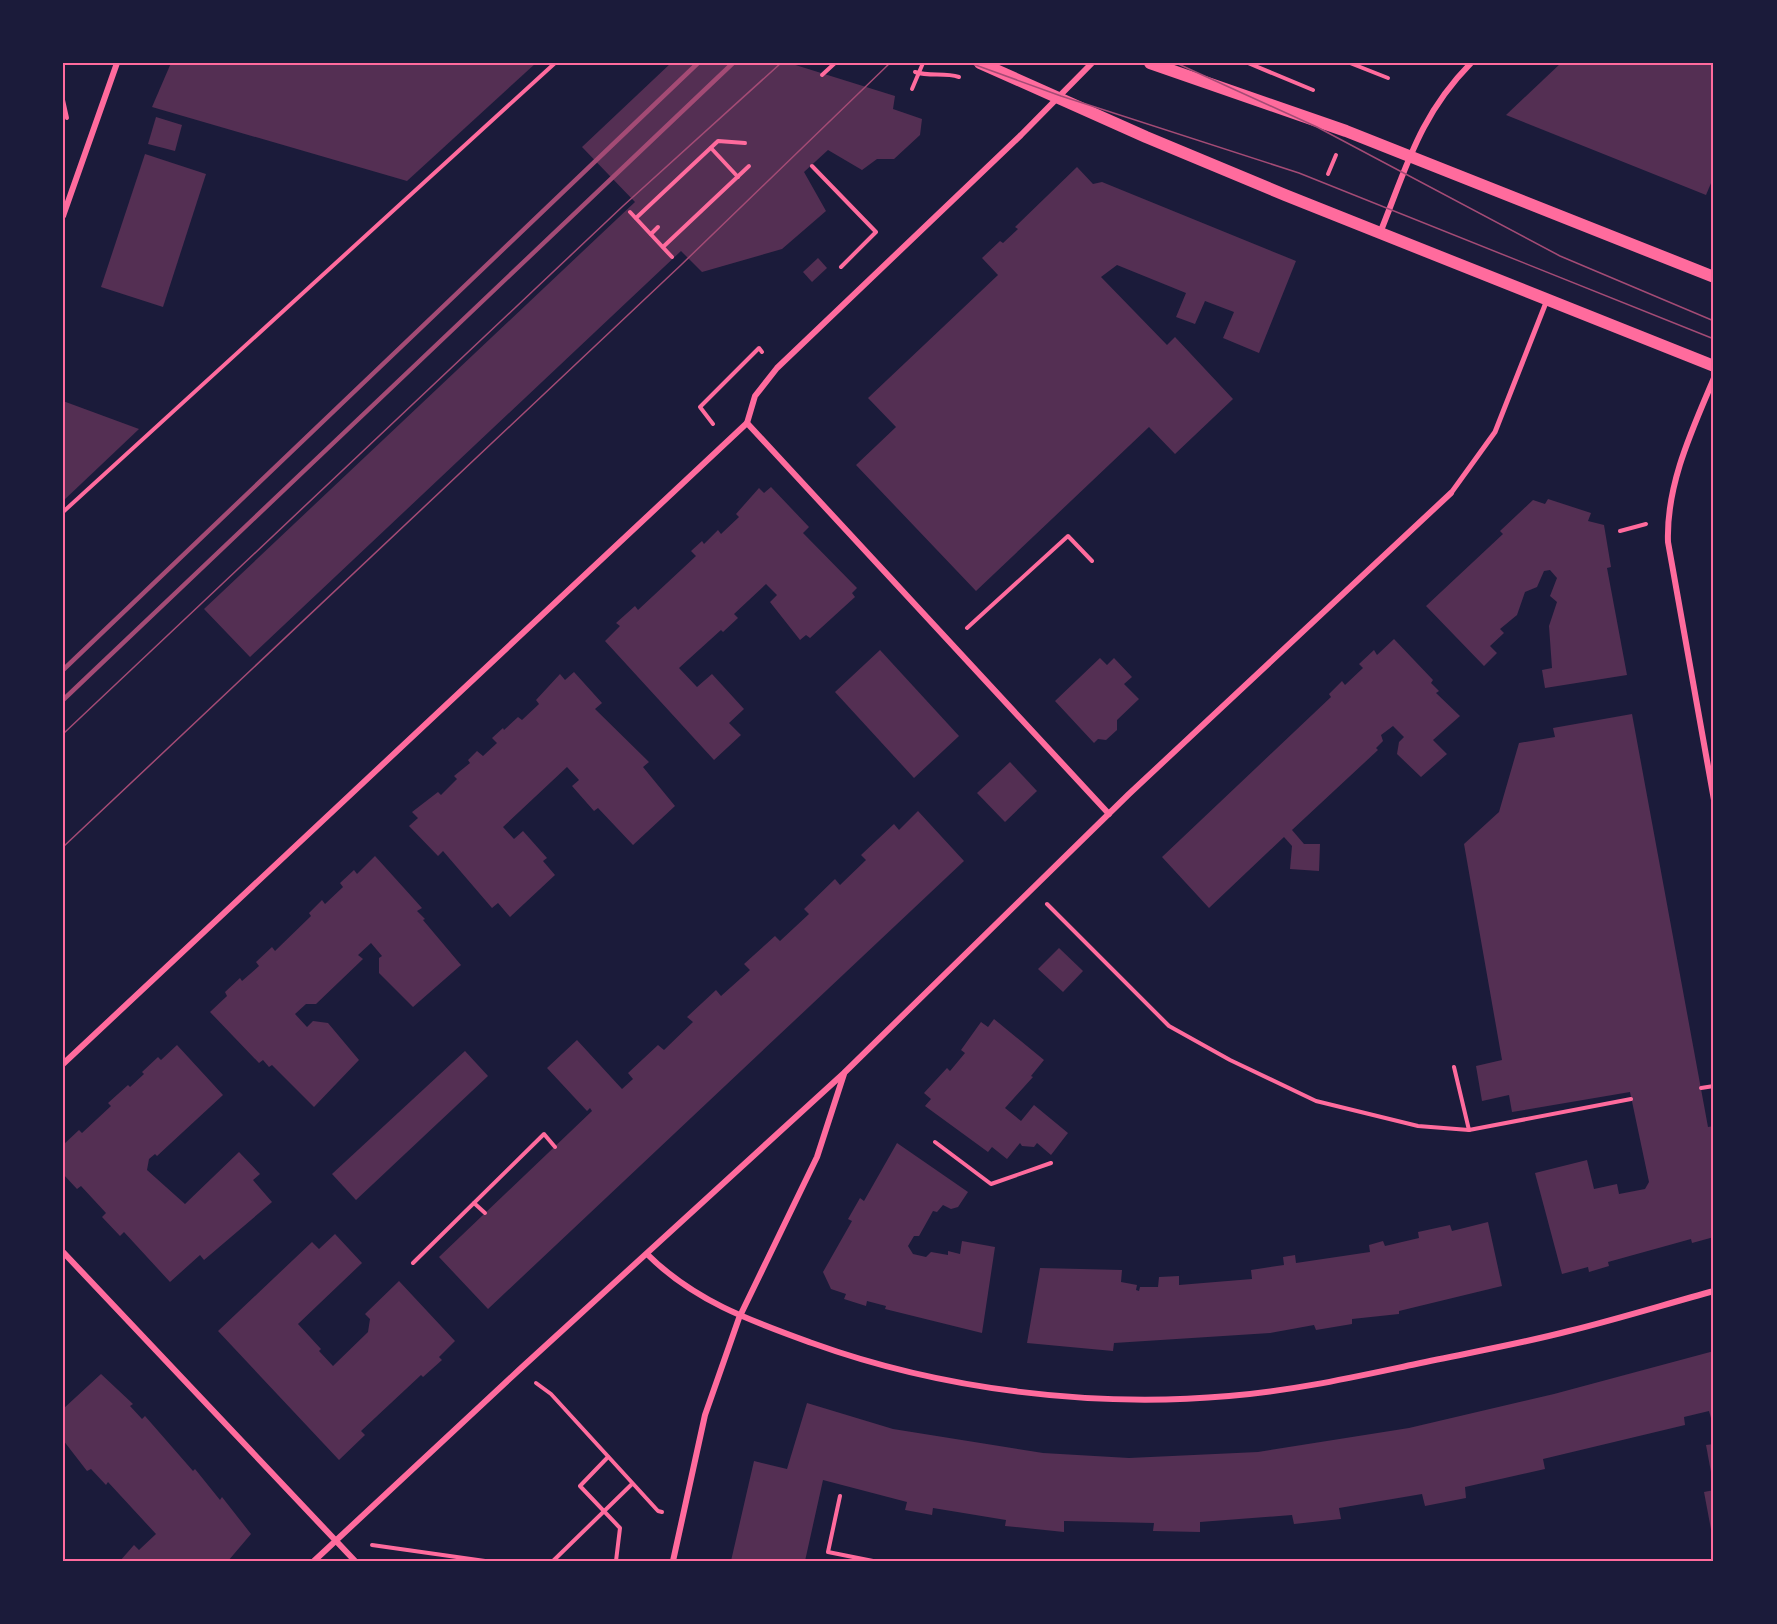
<svg xmlns="http://www.w3.org/2000/svg" width="1777" height="1624" font-family="Figtree,sans-serif">
<style>
.building{fill:#542f53}
.lines{fill:none;stroke-linecap:round;stroke-linejoin:round}
.path{stroke:#ff6b9d;stroke-width:4}
.pedestrian{stroke:#ff6b9d;stroke-width:5}
.minor{stroke:#ff6b9d;stroke-width:6}
.secondary{stroke:#ff6b9d;stroke-width:12}
.tram{stroke:#a44b75;stroke-width:1.5}
.rail{stroke:#a44b75;stroke-width:4.5}
.neatline{fill:none;stroke:#ff6b9d;stroke-width:2}
</style>
<rect width="100%" height="100%" fill="#1b1b3a"/>
<g class="building">
<path d="M171,63H536L407,181L152,107Z"/>
<path d="M671,63H789L895,96L893,109L922,119L920,135L894,159H877L862,170L828,150L804,172L826,211L782,249L702,272L681,251L250,657L204,609L635,202L582,147Z"/>
<path d="M1561,63H1714V176L1706,195L1506,115Z"/>
<path d="M156,117L182,125L175,151L148,144Z"/>
<path d="M145,154L206,174L163,307L101,287Z"/>
<path d="M1077,167L1093,184L1102,182L1296,261L1259,353L1223,338L1234,312L1205,301L1195,324L1176,317L1186,293L1117,265L1101,277L1167,345L1175,337L1233,399L1175,454L1149,427L976,591L856,465L896,427L868,398L998,275L982,258L1000,241L1003,243L1018,229L1015,227Z"/>
<path d="M818,258L827,268L812,282L803,272Z"/>
<path d="M63,401L139,429L63,501Z"/>
<path d="M771,487L809,527L803,533L857,588L852,593L855,597L810,638L806,635L800,640L770,602L777,595L766,584L734,614L738,618L723,632L721,630L679,668L697,687L712,674L744,709L729,723L741,735L714,760L605,641L620,626L616,623L635,606L638,610L696,556L691,551L702,541L704,544L718,530L721,534L739,517L736,514L759,488L764,493Z"/>
<path d="M1548,499L1591,513L1588,521L1604,525L1611,567L1607,568L1627,675L1545,688L1542,670L1552,668L1549,626L1557,602L1550,596L1557,578L1550,570L1544,571L1537,587L1525,592L1517,615L1500,629L1504,633L1490,646L1497,653L1484,666L1426,606L1503,534L1500,531L1533,500L1545,504Z"/>
<path d="M1394,639L1433,680L1431,683L1439,691L1436,693L1460,716L1433,740L1447,754L1421,777L1397,754L1399,742L1404,737L1393,726L1381,735L1383,741L1376,748L1378,750L1292,830L1304,844H1320L1319,871L1290,869L1292,846L1284,837L1209,908L1162,857L1331,697L1329,694L1342,681L1345,685L1363,668L1359,664L1374,650L1377,655Z"/>
<path d="M880,650L959,736L914,778L835,692Z"/>
<path d="M1100,658L1107,665L1114,658L1132,677L1124,684L1139,699L1117,720V730L1106,740L1098,739L1094,743L1055,701Z"/>
<path d="M574,672L602,703L595,709L649,762L643,767L675,806L633,845L598,808L594,811L572,786L579,780L567,767L503,827L514,839L523,831L547,858L543,861L555,875L510,917L498,903L492,908L443,851L438,856L409,826L418,818L412,812L438,792L441,795L457,779L454,776L470,763L468,760L477,751L483,756L497,743L492,738L503,728L504,730L518,717L522,720L539,704L536,700L560,674L565,680Z"/>
<path d="M1632,714L1708,1127L1714,1126V1145L1712,1146L1714,1237L1692,1243L1691,1239L1608,1262L1609,1266L1589,1272L1588,1267L1562,1274L1535,1173L1587,1160L1594,1189L1617,1184L1619,1194L1645,1189L1649,1182L1630,1092L1512,1112L1509,1095L1482,1101L1476,1066L1502,1060L1464,844L1499,812L1519,743L1555,737L1553,728Z"/>
<path d="M1010,762L1037,791L1005,822L977,793Z"/>
<path d="M918,811L964,861L488,1309L439,1257L592,1111L590,1108L587,1111L547,1068L577,1040L622,1089L633,1079L628,1073L658,1045L664,1050L693,1022L687,1017L716,990L721,996L750,970L744,964L775,936L780,941L809,914L804,909L835,879L840,885L866,860L861,855L894,824L899,830Z"/>
<path d="M375,856L422,908L417,911L425,919L423,920L461,965L413,1007L379,973V958L382,956L371,943L358,955L363,959L316,1004H306L295,1014L307,1027L313,1021L328,1023L359,1060L314,1107L272,1065L269,1067L263,1060L259,1063L210,1012L227,996L225,992L240,978L242,981L259,966L256,962L272,947L275,951L311,916L309,913L322,900L325,904L343,887L340,883L354,870L357,874Z"/>
<path d="M1059,948L1083,971L1063,992L1038,969Z"/>
<path d="M994,1019L1044,1060L1031,1076L1033,1077L1005,1108L1021,1121L1034,1105L1068,1133L1051,1155L1037,1143L1034,1147L1022,1146L1020,1143L1007,1159L992,1147L988,1152L925,1106L931,1099L924,1093L947,1068L950,1071L965,1053L961,1050L981,1022L988,1027Z"/>
<path d="M177,1045L223,1095L157,1156L155,1154L149,1159L147,1170L185,1204L239,1152L260,1174L253,1180L272,1202L204,1260L200,1255L170,1282L124,1232L120,1236L102,1217L106,1213L81,1186L77,1189L63,1174V1145L79,1130L82,1133L111,1106L108,1103L128,1085L130,1087L144,1074L142,1072L158,1057L161,1060Z"/>
<path d="M465,1051L488,1076L356,1200L332,1174Z"/>
<path d="M897,1143L968,1192L958,1207L951,1209L943,1205L937,1212L933,1211L919,1236H914L908,1246L913,1254L926,1257L931,1252L948,1255V1251L960,1254L962,1241L995,1247L982,1333L885,1309L886,1306L867,1301L866,1306L844,1299L846,1294L831,1289L823,1272L852,1221L848,1219L860,1198L864,1201Z"/>
<path d="M1488,1222L1502,1286L1399,1311V1314L1352,1319V1324L1316,1330L1314,1325L1270,1333L1114,1343L1113,1351L1027,1343L1040,1268L1122,1270L1121,1282L1137,1285L1136,1290L1139,1291L1140,1287H1158L1159,1277L1179,1276V1285L1252,1279L1251,1270L1284,1265L1283,1257L1295,1255L1296,1263L1370,1252L1369,1245L1383,1241L1385,1246L1419,1238L1418,1232L1450,1225L1452,1231Z"/>
<path d="M335,1234L362,1263L298,1324L321,1349L319,1351L333,1366L368,1332L370,1319L365,1314L399,1281L455,1341L439,1357L442,1360L423,1377L421,1375L361,1431L365,1435L339,1460L218,1331L312,1242L319,1249Z"/>
<path d="M1714,1351V1429L1709,1411L1684,1417L1685,1425L1543,1459L1545,1469L1465,1487L1466,1498L1425,1506L1422,1494L1339,1508L1341,1519L1294,1524L1292,1515L1200,1522V1532L1153,1531L1154,1523L1064,1521V1532L1005,1526L1006,1520L933,1508L932,1515L905,1510L907,1502L823,1480L805,1561H731L754,1461L787,1469L807,1403L893,1429L1043,1453L1129,1458L1258,1452L1409,1428L1554,1394Z"/>
<path d="M101,1374L133,1404L130,1406L142,1419L145,1416L193,1471L195,1469L220,1500L222,1497L251,1534L228,1561H120L134,1545L139,1550L156,1534L108,1482L106,1485L91,1469L87,1471L63,1440V1409Z"/>
<path d="M1714,1444V1483H1713L1706,1445Z"/>
<path d="M1714,1490V1540H1713L1704,1492Z"/>
</g>
<g class="lines">
<g class="path">
<path d="M1248,63L1313,90"/>
<path d="M1350,63L1388,78"/>
<path d="M915,72C930,77 944,72 959,77"/>
<path d="M822,75L835,63"/>
<path d="M912,89L923,63"/>
<path d="M63,100L67,118"/>
<path d="M711,148L738,177"/>
<path d="M812,166L876,232L841,267"/>
<path d="M1328,174L1336,155"/>
<path d="M630,212L672,257"/>
<path d="M636,218L718,141L745,143"/>
<path d="M651,234L658,227"/>
<path d="M663,247L749,166"/>
<path d="M713,424L700,407L759,348L762,352"/>
<path d="M63,512L555,63"/>
<path d="M1620,531L1646,524"/>
<path d="M967,628L1068,536L1092,561"/>
<path d="M1047,904L1169,1026L1230,1060L1316,1101L1418,1126L1469,1130"/>
<path d="M1454,1067L1469,1130L1631,1099"/>
<path d="M1701,1088L1714,1086"/>
<path d="M935,1142L991,1184L1051,1163"/>
<path d="M474,1203L485,1213"/>
<path d="M413,1263L544,1134L555,1147"/>
<path d="M536,1383L551,1394L658,1511L662,1512"/>
<path d="M608,1457L580,1486L620,1528L616,1561"/>
<path d="M840,1496L828,1552L873,1561"/>
<path d="M372,1545L485,1561"/>
<path d="M553,1561L632,1484"/>
</g>
<path class="pedestrian" d="M1451,493L1495,432L1547,300"/>
<g class="minor">
<path d="M63,216L117,63"/>
<path d="M1380,233C1407,166 1419,116 1471,63"/>
<path d="M1714,378C1692,430 1666,485 1668,542L1714,800"/>
<path d="M747,423L1109,814"/>
<path d="M63,1064L747,423L755,396L777,368L1021,135L1092,63"/>
<path d="M63,1252L355,1561"/>
<path d="M647,1254C694,1301 751,1321 812,1343C942,1390 1092,1408 1229,1396C1292,1391 1354,1377 1416,1364C1467,1353 1519,1344 1569,1331C1618,1319 1666,1304 1714,1291"/>
<path d="M314,1561L519,1370L844,1073L1129,794L1451,493"/>
<path d="M673,1561L705,1415L739,1318L817,1157L844,1074"/>
</g>
<g class="secondary">
<path d="M980,63L1146,137L1285,195L1714,366"/>
<path d="M1150,63L1346,131L1714,277"/>
</g>
<g class="tram">
<path d="M970,63L1061,96L1299,173L1714,339"/>
<path d="M1176,63L1317,127L1560,256L1714,321"/>
<path d="M63,734L623,206L781,63"/>
<path d="M63,847L681,265L890,63"/>
</g>
<g class="rail">
<path d="M63,670L698,63"/>
<path d="M63,700L733,63"/>
</g>
</g>
<rect width="1777" height="1624" fill="none" stroke="#1b1b3a" stroke-width="129"/>
<rect x="64" y="64" width="1648" height="1496" class="neatline"/>
</svg>
